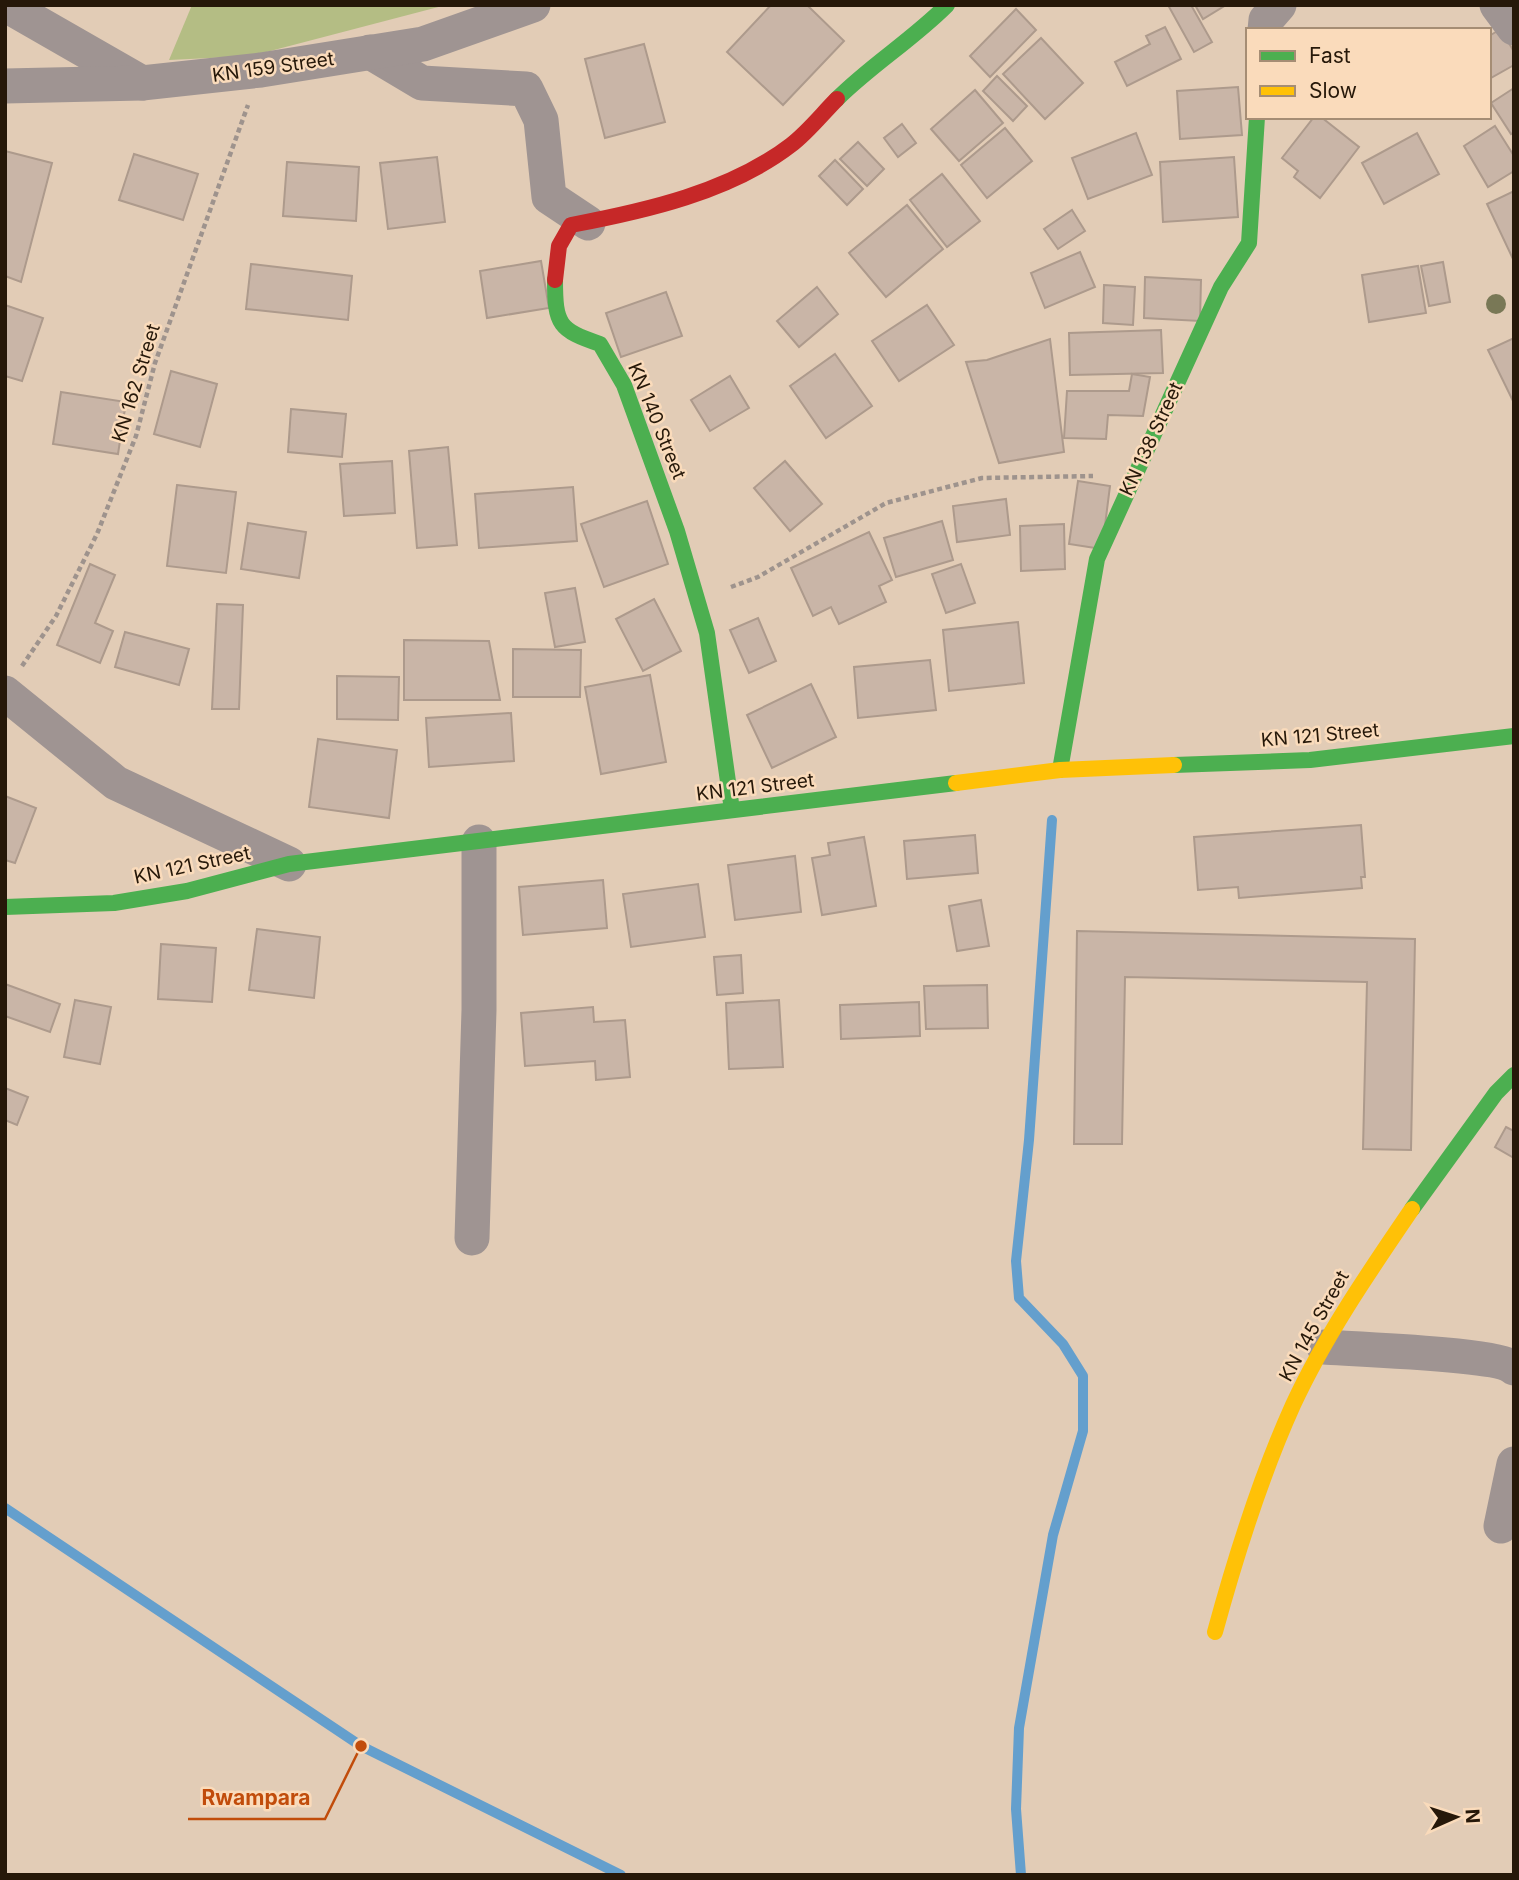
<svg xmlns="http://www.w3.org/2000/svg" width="1519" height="1880" font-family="Inter,sans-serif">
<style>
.green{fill:#b4bd84}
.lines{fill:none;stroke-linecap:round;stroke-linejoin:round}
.stream{stroke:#649fcd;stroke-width:10}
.building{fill:#c9b5a7;stroke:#ad9a8c;stroke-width:2}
.path{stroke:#9e938d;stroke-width:4.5;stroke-dasharray:5 3.5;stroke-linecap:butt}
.street{stroke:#9f9492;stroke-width:35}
.fast{stroke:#4caf50;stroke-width:16}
.slow{stroke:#ffc107;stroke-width:16}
.jam{stroke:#c62828;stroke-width:16}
.tree{fill:#797856}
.labels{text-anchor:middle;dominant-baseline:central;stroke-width:5;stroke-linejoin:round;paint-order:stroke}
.street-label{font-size:19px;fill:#261809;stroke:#fadbbb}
.leader{fill:none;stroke:#c14c0b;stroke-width:2.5}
.callout-dot{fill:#c14c0b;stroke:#fadbbb;stroke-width:2.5}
.callout-label{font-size:21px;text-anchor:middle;font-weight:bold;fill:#c14c0b;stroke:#fadbbb;stroke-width:5;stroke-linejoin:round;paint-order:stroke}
</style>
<rect width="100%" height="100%" fill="#e2ccb6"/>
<path class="green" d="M192,5H446L251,56L169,60Z"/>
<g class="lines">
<g class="stream">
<path d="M5,1508L361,1746L621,1875"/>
<path d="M1021,1875L1016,1809L1019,1728L1053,1535L1083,1431V1376L1063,1344L1019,1298L1016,1261L1029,1140L1052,820"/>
</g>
</g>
<g class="building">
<path d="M771,5H807L844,41L783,105L727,52Z"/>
<path d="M1168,5H1191L1212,42L1194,52Z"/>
<path d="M1195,5H1226L1203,19Z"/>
<path d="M1016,9L1036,30L990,77L970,56Z"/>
<path d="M1165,27L1181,59L1127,86L1115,62L1150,44L1146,36Z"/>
<path d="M1501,29L1514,52V65L1489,79V36Z"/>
<path d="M1041,38L1083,83L1045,119L1003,74Z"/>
<path d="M644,44L665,122L605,138L585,59Z"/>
<path d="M997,76L1027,106L1013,121L983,91Z"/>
<path d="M1238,87L1242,135L1180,139L1177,91Z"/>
<path d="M1514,88V132L1511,134L1491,103Z"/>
<path d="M975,90L1003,123L959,161L931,129Z"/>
<path d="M1314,117H1321L1359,147L1320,198L1294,177L1298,171L1282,158Z"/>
<path d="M902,124L916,143L898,157L884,138Z"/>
<path d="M1495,126L1514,156V171L1488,187L1464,146Z"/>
<path d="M1005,128L1032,161L987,198L961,165Z"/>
<path d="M1136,133L1152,175L1088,199L1072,158Z"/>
<path d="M1417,133L1439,174L1384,204L1362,163Z"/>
<path d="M858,142L884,169L867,186L840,159Z"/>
<path d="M5,151L52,163L21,282L5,276Z"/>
<path d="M134,154L198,174L183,220L119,200Z"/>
<path d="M437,157L445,222L388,229L380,163Z"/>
<path d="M1234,157L1238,217L1163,222L1160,162Z"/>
<path d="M835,160L863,189L847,205L819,176Z"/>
<path d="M287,162L359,167L356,221L283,216Z"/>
<path d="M942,174L980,221L947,247L910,200Z"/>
<path d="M1514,191V259H1513L1487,204Z"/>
<path d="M907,205L943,249L886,297L849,253Z"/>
<path d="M1072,210L1085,231L1058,249L1044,229Z"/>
<path d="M1080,252L1095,287L1045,308L1031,273Z"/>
<path d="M541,261L549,308L487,318L480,271Z"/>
<path d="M1443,262L1450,302L1429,306L1421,266Z"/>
<path d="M251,264L352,276L348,320L246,309Z"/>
<path d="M1418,266L1426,313L1369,322L1362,275Z"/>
<path d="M1145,277L1201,280L1200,321L1144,318Z"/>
<path d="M1104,285L1135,287L1133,325L1103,323Z"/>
<path d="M817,287L838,314L799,347L777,321Z"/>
<path d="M666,292L682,336L621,357L606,313Z"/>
<path d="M5,305L43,318L22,381L5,376Z"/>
<path d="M927,305L954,345L899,381L872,341Z"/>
<path d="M1161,330L1163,373L1070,375L1069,333Z"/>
<path d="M1514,338V403L1488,350Z"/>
<path d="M1050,339L1064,452L999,463L966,362L987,360Z"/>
<path d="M835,354L872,406L826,438L790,386Z"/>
<path d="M171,371L217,384L200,447L154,434Z"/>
<path d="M1132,374L1150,377L1143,416L1108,415L1106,439L1064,438L1067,391H1129Z"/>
<path d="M730,376L749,408L710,431L691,400Z"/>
<path d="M61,392L126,402L118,454L53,444Z"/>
<path d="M291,409L346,414L342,457L288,452Z"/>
<path d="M448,447L457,545L417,548L409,451Z"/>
<path d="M392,461L395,513L344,516L340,464Z"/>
<path d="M785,461L822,504L790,531L754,488Z"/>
<path d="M1078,481L1110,486L1102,549L1069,544Z"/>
<path d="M177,485L236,492L226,573L167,566Z"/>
<path d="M573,487L577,541L479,548L475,494Z"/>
<path d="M1006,499L1010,535L957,542L953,506Z"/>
<path d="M647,501L668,564L604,587L581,524Z"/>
<path d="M942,521L953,560L896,577L884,538Z"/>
<path d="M248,523L306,532L299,578L241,569Z"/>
<path d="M1064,524L1065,569L1021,571L1020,526Z"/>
<path d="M869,532L892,580L879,586L886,602L839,624L831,607L813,616L791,568Z"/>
<path d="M90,564L115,575L95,623L113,631L100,663L57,645Z"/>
<path d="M961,564L975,603L946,613L932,574Z"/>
<path d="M575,588L585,642L555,647L545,593Z"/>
<path d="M654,599L681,651L643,671L616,619Z"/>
<path d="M217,604L243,605L239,709H212Z"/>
<path d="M758,618L776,661L749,673L730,630Z"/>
<path d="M1018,622L1024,683L949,691L943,630Z"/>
<path d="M125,632L189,649L179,685L115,667Z"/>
<path d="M404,640L489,641L500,700H404Z"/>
<path d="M513,649L581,650L580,697H513Z"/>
<path d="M930,660L936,710L858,718L854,667Z"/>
<path d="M650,675L666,762L601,774L585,687Z"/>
<path d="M337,676L399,677L398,720L337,719Z"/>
<path d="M811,684L836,737L772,768L747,715Z"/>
<path d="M511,713L514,761L429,767L426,718Z"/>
<path d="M318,739L397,750L389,818L309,807Z"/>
<path d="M5,796L36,808L15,863L5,860Z"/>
<path d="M1361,825L1365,877H1361L1362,888L1239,898L1238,887L1198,890L1194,837Z"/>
<path d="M975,835L978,873L907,879L904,841Z"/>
<path d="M864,837L876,906L822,915L812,858L830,855L828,843Z"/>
<path d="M795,856L801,912L735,920L728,865Z"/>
<path d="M603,880L607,928L523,935L519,887Z"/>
<path d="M698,884L705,937L631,947L623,894Z"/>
<path d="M981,900L989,946L957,951L949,906Z"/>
<path d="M257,929L320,937L314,998L249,990Z"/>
<path d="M1077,931L1415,939L1411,1150L1363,1149L1367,982L1125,977L1122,1144H1074Z"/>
<path d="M161,944L216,948L212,1002L158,999Z"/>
<path d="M741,955L743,993L717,995L714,957Z"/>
<path d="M5,984L60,1004L50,1032L5,1016Z"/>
<path d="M987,985L988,1028L926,1029L924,986Z"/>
<path d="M75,1000L111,1007L100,1064L64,1057Z"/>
<path d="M779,1000L783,1067L729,1069L726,1003Z"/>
<path d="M919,1002L920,1036L841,1039L840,1005Z"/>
<path d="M593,1007L594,1022L625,1020L630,1077L596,1080L595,1061L525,1066L521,1013Z"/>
<path d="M5,1088L28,1097L17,1125L5,1120Z"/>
<path d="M1506,1127L1514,1131V1158L1495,1147Z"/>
</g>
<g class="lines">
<g class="path">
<path d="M731,587L758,577L886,503L982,478L1093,476"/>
<path d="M22,666L56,616L97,534L136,436L155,363L248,105"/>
</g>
<g class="street">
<path d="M6,5L142,83"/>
<path d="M1497,5L1514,28"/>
<path d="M1265,30L1266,20L1279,5"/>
<path d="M370,52L422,83L526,89L541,120L549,197L588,223"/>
<path d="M5,86L142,83L261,70L423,44L533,5"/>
<path d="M5,693L116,783L289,864"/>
<path d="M472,1238L479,1010V842"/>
<path d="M1324,1347C1354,1349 1498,1354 1514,1368"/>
<path d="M1501,1526L1514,1464"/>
</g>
<g class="fast">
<path d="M837,99C871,65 912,40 947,5"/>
<path d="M555,280C555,325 559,330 600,344L624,385L677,531L707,633L732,810"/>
<path d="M1174,765L1310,760L1514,736"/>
<path d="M1060,770L1097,559L1221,287L1249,243L1257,117"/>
<path d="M5,907L114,903L187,891L289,864L956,783"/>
<path d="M1412,1209L1496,1093L1514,1075"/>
</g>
<g class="slow">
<path d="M956,783L1060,770L1174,765"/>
<path d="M1215,1632C1236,1555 1260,1478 1293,1405C1325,1336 1369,1272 1412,1209"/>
</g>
<path class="jam" d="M555,280L559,246L571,225C645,211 730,192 791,145C808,132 822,114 837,99"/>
</g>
<circle class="tree" cx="1496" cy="304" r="10"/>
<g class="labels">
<g class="street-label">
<text transform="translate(273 67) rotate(-8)">KN 159 Street</text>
<text transform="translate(136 383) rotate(-73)">KN 162 Street</text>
<text transform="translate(657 421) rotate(68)">KN 140 Street</text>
<text transform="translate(1151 439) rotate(-65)">KN 138 Street</text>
<text transform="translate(1320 735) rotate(-5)">KN 121 Street</text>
<text transform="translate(755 787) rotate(-7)">KN 121 Street</text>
<text transform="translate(192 865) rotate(-12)">KN 121 Street</text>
<text transform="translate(1314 1326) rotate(-61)">KN 145 Street</text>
</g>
</g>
<path class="leader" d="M361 1746L325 1819H188"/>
<circle class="callout-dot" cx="361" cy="1746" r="7"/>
<g class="callout-label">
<text x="256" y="1805">Rwampara</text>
</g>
<rect width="1519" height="1880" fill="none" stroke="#261809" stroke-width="14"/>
<rect x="1246" y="28" width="245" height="91" fill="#fadbbb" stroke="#a58d74" stroke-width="2"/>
<rect x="1260" y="51" width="35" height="10" fill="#4caf50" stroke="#a58d74" stroke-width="2"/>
<text x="1309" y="63" font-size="21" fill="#261809">Fast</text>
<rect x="1260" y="86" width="35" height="10" fill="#ffc107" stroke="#a58d74" stroke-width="2"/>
<text x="1309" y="98" font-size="21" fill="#261809">Slow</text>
<g transform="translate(1456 1817) rotate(87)" stroke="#fadbbb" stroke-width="5" paint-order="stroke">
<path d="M0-5L12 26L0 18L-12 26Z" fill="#261809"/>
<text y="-10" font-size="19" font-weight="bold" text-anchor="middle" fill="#261809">N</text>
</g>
</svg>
